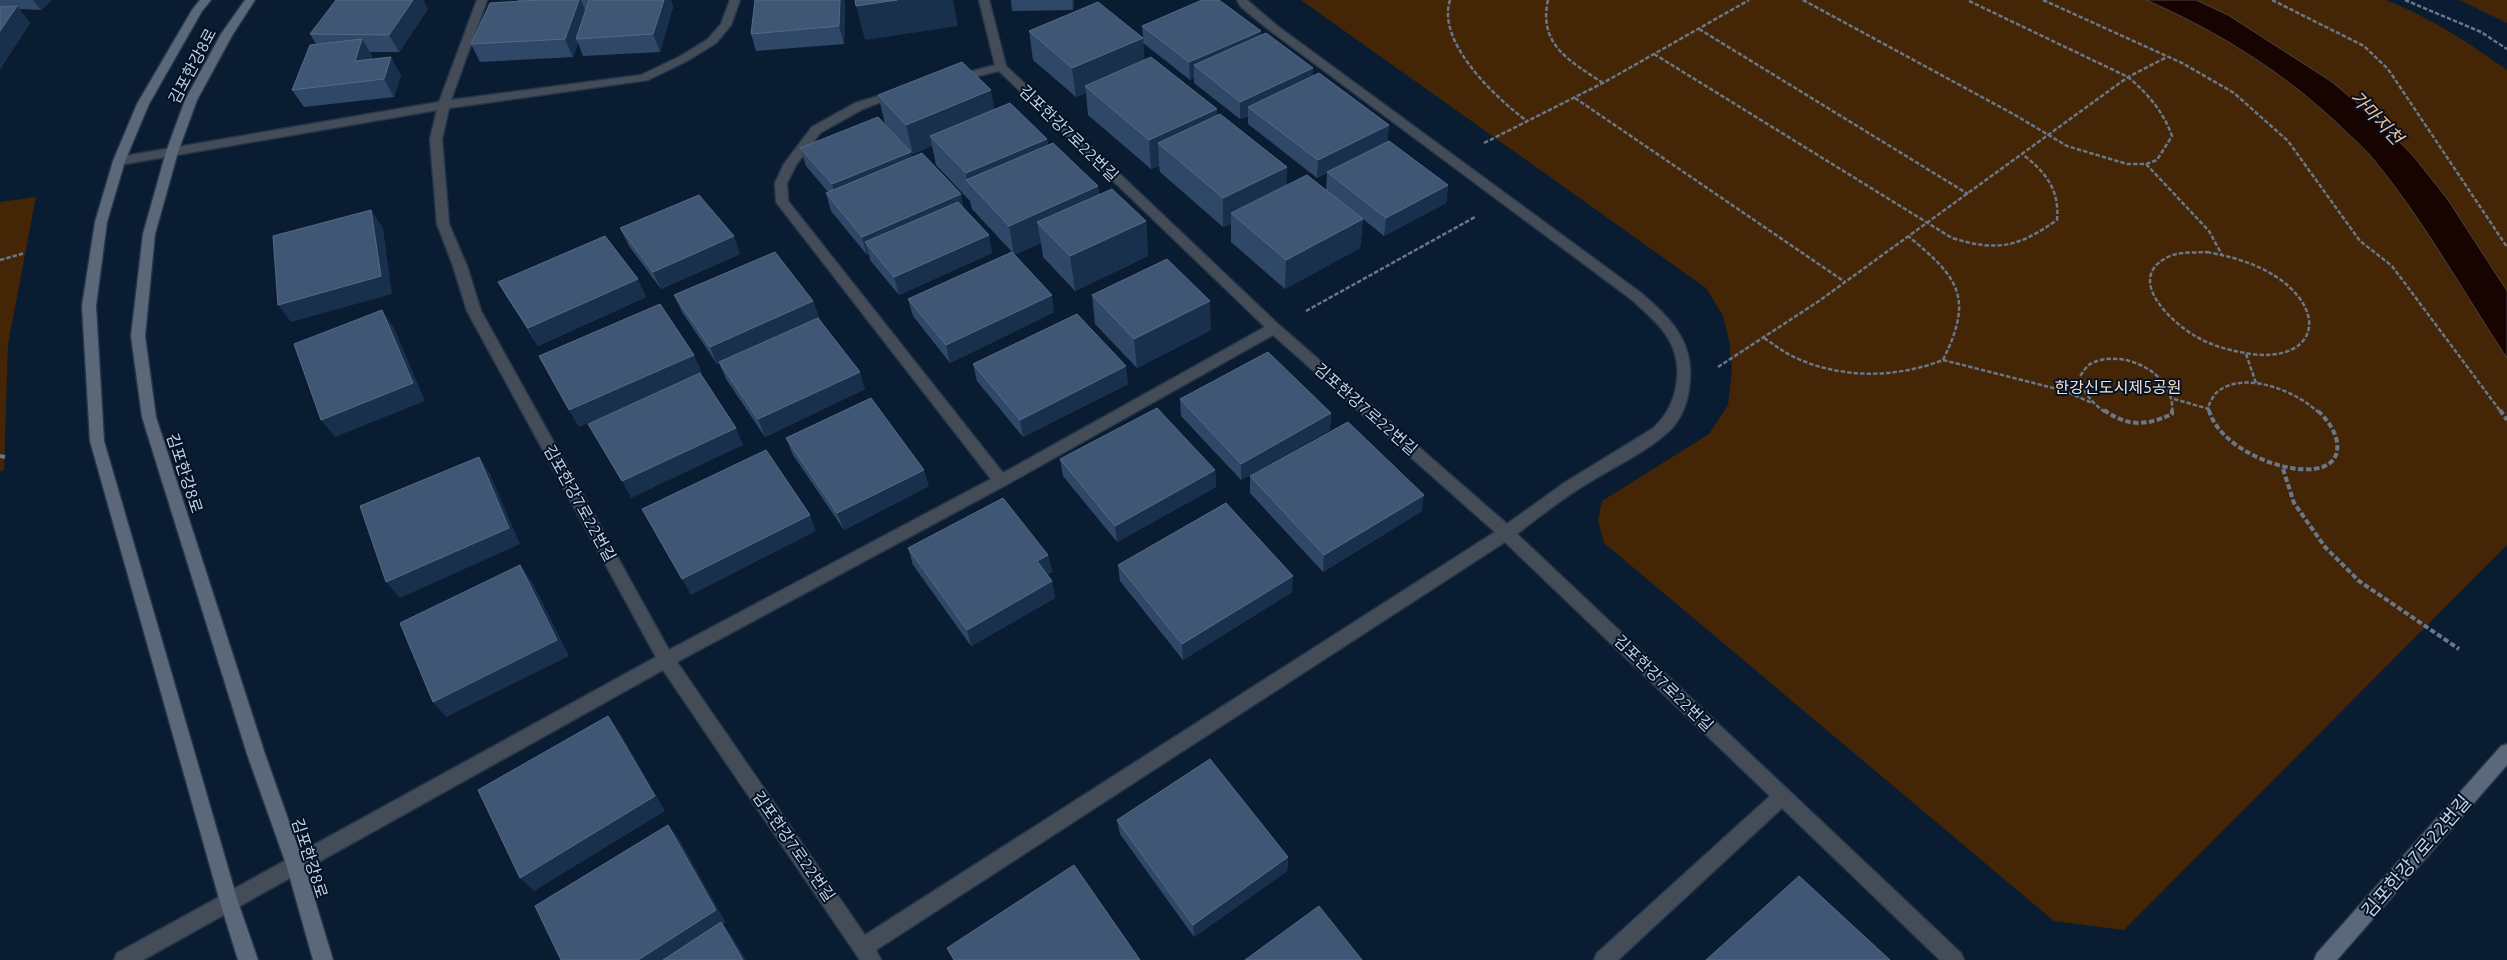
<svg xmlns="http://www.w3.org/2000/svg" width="2507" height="960" font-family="Ubuntu,'Noto Sans KR',sans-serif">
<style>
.green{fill:#442505}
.water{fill:#170300;stroke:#4c4144}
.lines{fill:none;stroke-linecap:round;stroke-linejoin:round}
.street-casing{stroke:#25364a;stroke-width:3}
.secondary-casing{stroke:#25364a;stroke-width:3}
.path-far1{stroke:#687789;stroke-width:2.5;stroke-dasharray:4.5 2;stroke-linecap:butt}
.path{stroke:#687789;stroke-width:4;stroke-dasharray:5.5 2.5;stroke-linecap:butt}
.street{fill:#444d57;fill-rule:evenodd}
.secondary{fill:#5b687a;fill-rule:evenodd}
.wall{fill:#2f4867;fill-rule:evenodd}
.shaded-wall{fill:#19304c}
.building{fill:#3f5774;stroke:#546b86}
.labels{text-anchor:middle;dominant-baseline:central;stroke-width:4;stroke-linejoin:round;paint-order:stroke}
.street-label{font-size:16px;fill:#c8d3e2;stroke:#031226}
.park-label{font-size:16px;fill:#f7dfcb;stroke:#031226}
.water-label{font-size:18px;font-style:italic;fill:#fcc18e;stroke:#031226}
.near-street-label{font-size:19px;fill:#c8d3e2;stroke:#031226}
</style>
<rect width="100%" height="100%" fill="#0a1c31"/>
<g class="green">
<path d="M1301,0H2386C2430,17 2469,43 2507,70V545L2124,930L2054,921L1604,543L1598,521L1602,501L1709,434L1728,405L1732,369L1729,341L1723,316L1706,288Z"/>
<path d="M2459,0H2507V23Z"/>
<path d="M36,197L8,344L4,470L0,472V202Z"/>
</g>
<path class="water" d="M2146,0H2196L2228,15L2332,82L2380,122L2415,158L2448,200L2507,291V358C2463,292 2421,215 2369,154C2360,144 2349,135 2339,125C2282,71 2217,31 2146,0Z"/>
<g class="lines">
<defs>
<path id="street" d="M477,0H487L451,100L641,75L679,57L708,39L721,24L730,0H740L731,25L716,43L687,61L648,80L449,108L442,139L449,224L467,266L481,311L669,650L991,479L776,202L775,183L784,164L812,127L855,103L898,90L904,93L863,109L820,133L796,165L787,183L788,201L1003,473L1265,327L999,71L954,82L950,81V77L995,65L979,0H989L1006,66L1279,325L1507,524L1564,483L1652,429C1677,408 1686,367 1668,338C1659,323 1644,311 1631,299L1268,29L1241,7L1237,0H1247L1276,25L1641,293C1672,320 1696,343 1689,388C1687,405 1680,421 1668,432C1648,451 1612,468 1588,483C1563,498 1540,516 1517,534L1961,953L1964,960H1940L1782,808L1618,960H1594L1597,953L1770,796L1505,542L876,950L881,960H860L663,670L143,960H114L117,953L656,657L467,311L453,266L437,224L430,139L437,110L119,165L113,161L119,157L439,102ZM1273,335L1495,532L865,935L677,662L1006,485Z"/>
<g id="secondary">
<path d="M200,0H211L202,11L149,104L125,161L107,222L96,306L104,441L238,902L258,960H238L220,902L90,441L82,306L95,222L113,161L137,104L192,10Z"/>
<path d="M245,0H255L233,34L197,100L178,152L155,234L145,336L156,417L265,754L304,864L333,960H313L286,864L247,754L142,417L131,336L143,234L166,152L185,100L221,34Z"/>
<path d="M2507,744V765L2337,960H2314L2317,953L2501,746Z"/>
</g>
</defs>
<use href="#street" class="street-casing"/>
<use href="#secondary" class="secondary-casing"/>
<g class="path-far1">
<path d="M1450,0C1436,43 1497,99 1527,121"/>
<path d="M1548,0C1538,45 1570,61 1603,83"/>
<path d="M1803,0L2015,115L2067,146L2127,164H2146L2157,160L2172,136C2163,111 2148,94 2128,77L1967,0"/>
<path d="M2043,0L2182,63L2234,93L2288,141L2360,241L2392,266L2501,412"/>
<path d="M2272,0L2364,46L2388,69L2507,247"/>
<path d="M2405,0L2481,32L2507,49"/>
<path d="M1699,29L1968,194"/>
<path d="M1654,54L1952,238C1998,252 2018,247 2057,220C2060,190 2045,171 2022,154"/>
<path d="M1575,98L1845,282"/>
<path d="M1484,143L1603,83L1749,0"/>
<path d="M2146,164L2209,231L2222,255"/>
<path d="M2207,252C2233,257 2259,264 2281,280C2330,317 2312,362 2251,354C2233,351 2214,347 2197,337C2173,324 2125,280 2166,258C2178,251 2194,253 2207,252Z"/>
<path d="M0,260L25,253"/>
<path d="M1306,311L1475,217"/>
<path d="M1764,338C1773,344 1781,350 1790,355C1837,379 1894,379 1943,360C1974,297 1959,278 1908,236"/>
<path d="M2246,354L2256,383"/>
<path d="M1943,360L2065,391L2092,403"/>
<path d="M1718,367L1819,301L2128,77L2167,57"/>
<path d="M2174,399L2209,409"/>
<path d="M2105,412C2091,402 2083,393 2080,376C2083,372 2086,367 2090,364C2122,347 2176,373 2172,412"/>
<path d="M2209,412L2208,407C2210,403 2213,396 2216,393C2243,369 2296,391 2318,412"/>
</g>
<g class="path">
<path d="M2104,410C2128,427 2146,426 2172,414V410"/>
<path d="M2209,410C2222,462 2345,496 2337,442C2335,430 2326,418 2317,410"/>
<path d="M2500,410L2507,420"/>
<path d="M0,456L5,457"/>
<path d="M2283,469L2294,503L2325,547L2359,581L2459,649"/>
</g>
<use href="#street" class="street"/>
<use href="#secondary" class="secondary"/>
</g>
<g class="wall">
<path d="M0,0H52L41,10L19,9L30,23L0,69Z"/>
<path d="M517,0H671L673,7L660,52L583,56L578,43L573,57L480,62L471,44L518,1Z"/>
<path d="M755,0H844L845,4L844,44L756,51L751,34Z"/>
<path d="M1011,0H1074L1073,10L1012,11Z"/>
<path d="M424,2L428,9L399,52H370L372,56L371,60L401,75L394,97L304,107L292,90L316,44L310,34Z"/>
<path d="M1142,26L1261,35L1313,76L1389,125L1387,142L1448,185L1446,203L1384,236L1363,219L1360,248L1285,289L1231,242V224L1223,227L1160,172L1159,166L1151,169L1088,115L1086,93L1076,97L1033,60L1029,31L1143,37ZM1143,43L1190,80L1194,78V83L1240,119L1248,116V124L1317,178L1327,173L1326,190L1286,185L1287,167L1217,115V109L1144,59Z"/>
<path d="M878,95L994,109L1047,139L1048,145L1098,186L1099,194L1146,221L1148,256L1075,291L1043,257L1041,243L1014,255L1054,312L950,363L913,316L908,299L1012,252L972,209L970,201L936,165L932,146L913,154L885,124Z"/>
<path d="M800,148L912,158L961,194L963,208L992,253L899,295L870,260L869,254L867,255L831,211L826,193L828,192L806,166Z"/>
<path d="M620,228L740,254L661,289L629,246Z"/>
<path d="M498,282L646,297L538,346L508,299Z"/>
<path d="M674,295L813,301L819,318L865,389L765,437L726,379L719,363L717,364L682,312Z"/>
<path d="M1092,295L1211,330L1137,368L1095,324Z"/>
<path d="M973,364L1128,384L1023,437L977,381Z"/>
<path d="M1180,399L1331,413L1330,430L1241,480L1181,416Z"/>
<path d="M786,438L929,486L844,530L793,455Z"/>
<path d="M1060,459L1215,470L1216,487L1117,542L1063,476Z"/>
<path d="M1250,476L1422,511L1323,572L1250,493Z"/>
<path d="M908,548L1048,555L1052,572L1047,574L1052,581L1055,598L971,646L913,565Z"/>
<path d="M1118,565L1292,592L1183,660L1120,581Z"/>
<path d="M1117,820L1288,857L1287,871L1194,937L1120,834Z"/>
</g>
<g class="shaded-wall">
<path d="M33,0H52L41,10Z"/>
<path d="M413,0H425L424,2L428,9L399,52L389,35Z"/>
<path d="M579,0H581L587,15L576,39L578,43L573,57L565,39Z"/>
<path d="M664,0H671L673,7L660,52L653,34Z"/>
<path d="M840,0H844L845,4L844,44L839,26Z"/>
<path d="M897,0H953L958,26L865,40L856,6Z"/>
<path d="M1072,0H1074L1073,10Z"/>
<path d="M17,6L30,23L0,69V31Z"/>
<path d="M1261,31V48L1194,65V78L1190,80L1189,62Z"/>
<path d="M1143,38L1145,66L1085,86L1086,93L1076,97L1072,68Z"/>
<path d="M362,39L372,56L365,79L355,61Z"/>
<path d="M391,57L401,75L394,97L384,79Z"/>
<path d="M1313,68V85L1248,107V115L1240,119V102Z"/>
<path d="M991,90L996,120L930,136L932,146L913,154L906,125Z"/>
<path d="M1217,109L1218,138L1158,143L1159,166L1151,169L1149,140Z"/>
<path d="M1389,125L1387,142L1317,178L1318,160Z"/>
<path d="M1047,139L1051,168L967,182L966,173Z"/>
<path d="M911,152L915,169L837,202L832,184Z"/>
<path d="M1287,167L1286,196L1231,213V224L1223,227V198Z"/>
<path d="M1448,185L1446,203L1384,236L1386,218Z"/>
<path d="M1098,186L1101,215L1037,222L1041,243L1014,255L1009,226Z"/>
<path d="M961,194L964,212L865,242L869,254L867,255L862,237Z"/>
<path d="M371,210L383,228L392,294L291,322L278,305Z"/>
<path d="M1363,219L1360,248L1285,289L1286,260Z"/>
<path d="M1146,221L1148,256L1075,291L1070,256Z"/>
<path d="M989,235L992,253L899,295L894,277Z"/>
<path d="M734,236L740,254L661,289L653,272Z"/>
<path d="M638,279L646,297L538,346L528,328Z"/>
<path d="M1052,295L1054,312L950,363L946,345Z"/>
<path d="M813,301L819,319L717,364L710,347Z"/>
<path d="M1210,301L1211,330L1137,368L1134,339Z"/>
<path d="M382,310L394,328L425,401L335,437L321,420Z"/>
<path d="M694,355L702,373L579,427L569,410Z"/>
<path d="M1126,366L1128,384L1023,437L1020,420Z"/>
<path d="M860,372L865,389L765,437L758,419Z"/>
<path d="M1331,413L1330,430L1241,480V464Z"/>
<path d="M736,428L743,445L631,498L622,481Z"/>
<path d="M479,457L490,474L520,544L400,598L386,582Z"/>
<path d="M924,470L929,486L844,530L837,513Z"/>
<path d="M1215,470L1216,487L1117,542L1115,526Z"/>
<path d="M1424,495L1422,511L1323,572L1324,555Z"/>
<path d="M810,515L816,531L691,595L682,579Z"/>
<path d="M1048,555L1052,572L1040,578L1037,561Z"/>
<path d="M520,565L532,582L569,656L446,717L433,702Z"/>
<path d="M1293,576L1292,592L1183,660L1182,644Z"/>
<path d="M1052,581L1055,598L971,646L967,630Z"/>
<path d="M608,716L619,731L665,811L534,891L520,878Z"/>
<path d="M668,825L679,839L726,923L723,924L731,935L746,960H638Z"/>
<path d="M1288,857L1287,871L1194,937L1193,925Z"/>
</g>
<g class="building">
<path d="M336,0H413L389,35L310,34Z"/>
<path d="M538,0H579L565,39L471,44L490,3Z"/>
<path d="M589,0H664L653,34L576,39Z"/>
<path d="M755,0H840L839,26L751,34Z"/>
<path d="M855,0H897L856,6Z"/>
<path d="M1202,0H1219L1261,31L1189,62L1142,26Z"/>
<path d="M1098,2L1143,38L1072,68L1029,31Z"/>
<path d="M17,6L0,31V7Z"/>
<path d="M1266,33L1313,68L1240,102L1194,65Z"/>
<path d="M362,39L355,61L391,57L384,79L292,90L310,45Z"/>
<path d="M1151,57L1217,109L1149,140L1085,86Z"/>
<path d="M962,62L991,90L906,125L878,95Z"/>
<path d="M1319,73L1389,125L1318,160L1248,107Z"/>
<path d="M1010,103L1047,139L966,173L930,136Z"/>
<path d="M1220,114L1287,167L1223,198L1158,143Z"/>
<path d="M878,117L911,152L832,184L800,148Z"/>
<path d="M1389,141L1448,185L1386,218L1327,172Z"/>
<path d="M1053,143L1098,186L1009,226L966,180Z"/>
<path d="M922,153L961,194L862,237L826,193Z"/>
<path d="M1307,175L1363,219L1286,260L1231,213Z"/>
<path d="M1112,189L1146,221L1070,256L1037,222Z"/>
<path d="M699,195L734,236L653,272L620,228Z"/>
<path d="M958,202L989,235L894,277L865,242Z"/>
<path d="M371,210L381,276L278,305L273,236Z"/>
<path d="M605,236L638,279L528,328L498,282Z"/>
<path d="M775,252L813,301L710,347L674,295Z"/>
<path d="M1012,252L1052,295L946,345L908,299Z"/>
<path d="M1167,259L1210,301L1134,339L1092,295Z"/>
<path d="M660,304L694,355L569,410L539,356Z"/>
<path d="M382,310L413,383L321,420L294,344Z"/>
<path d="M1077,314L1126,366L1020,420L973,364Z"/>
<path d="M818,318L860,372L758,419L719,362Z"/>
<path d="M1268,352L1331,413L1241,464L1180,399Z"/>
<path d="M700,373L736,428L622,481L588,424Z"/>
<path d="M871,398L924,470L837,513L786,438Z"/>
<path d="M1157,408L1215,470L1115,526L1060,459Z"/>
<path d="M1348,422L1424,495L1324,555L1250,476Z"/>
<path d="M766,450L810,515L682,579L642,509Z"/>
<path d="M479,457L509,528L386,582L360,506Z"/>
<path d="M1003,498L1048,555L1037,561L1052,581L967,630L908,548Z"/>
<path d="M1226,503L1293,576L1182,644L1118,565Z"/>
<path d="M520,565L557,640L433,702L400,623Z"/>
<path d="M608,716L655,796L520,878L478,790Z"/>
<path d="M1210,759L1288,857L1193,925L1117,820Z"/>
<path d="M668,825L716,910L638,960H561L535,906Z"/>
<path d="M1074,865L1140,960H954L947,948Z"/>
<path d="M1799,876L1890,960H1706Z"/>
<path d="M1319,906L1362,960H1245Z"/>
<path d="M721,922L743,960H663Z"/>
</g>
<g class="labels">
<g class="street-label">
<text transform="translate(192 66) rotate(-62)">김포한강8로</text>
<text transform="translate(1069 133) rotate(44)">김포한강7로22번길</text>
<text transform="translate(1366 409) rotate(41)">김포한강7로22번길</text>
<text transform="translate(185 473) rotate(72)">김포한강8로</text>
<text transform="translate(580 503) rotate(61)">김포한강7로22번길</text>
<text transform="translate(1664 683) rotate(44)">김포한강7로22번길</text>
<text transform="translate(794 846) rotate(55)">김포한강7로22번길</text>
<text transform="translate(310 858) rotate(72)">김포한강8로</text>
</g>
<g class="park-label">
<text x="2118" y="387">한강신도시제5공원</text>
</g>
<g class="water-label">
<text transform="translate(2377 117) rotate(46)">가마지천</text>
</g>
<g class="near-street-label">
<text transform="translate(2416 856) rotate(-49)">김포한강7로22번길</text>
</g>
</g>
</svg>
